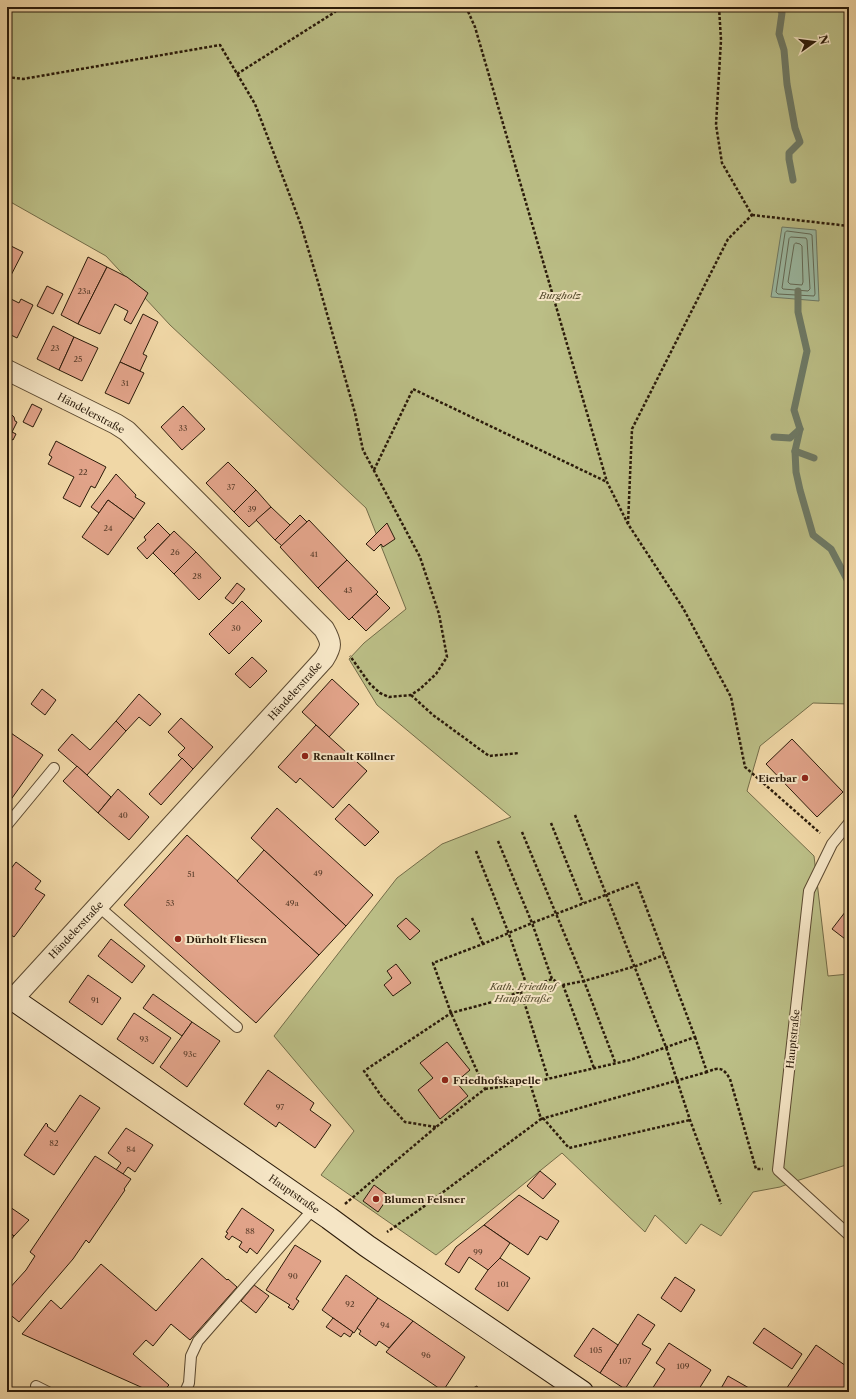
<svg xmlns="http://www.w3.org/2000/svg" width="856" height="1399" font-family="'Libre Caslon Text',serif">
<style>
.green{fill:#bbbe86;stroke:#736c48}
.water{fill:#9bbaa3;stroke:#6e7a66}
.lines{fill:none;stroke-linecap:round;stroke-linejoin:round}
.shore{stroke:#636a56;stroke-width:1}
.stream{stroke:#6e7a66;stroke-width:7}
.building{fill:#e1a389;stroke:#2b1b0a}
.lane-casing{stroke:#5c4a31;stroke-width:12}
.street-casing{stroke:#5c4a31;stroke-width:22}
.secondary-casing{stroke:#2b1b0a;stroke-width:24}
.path{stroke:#2b1b0a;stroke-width:2.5;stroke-dasharray:3 2;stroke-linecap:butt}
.lane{stroke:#f5e5c5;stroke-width:10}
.street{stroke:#f5e5c5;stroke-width:20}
.secondary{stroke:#f5e5c5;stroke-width:22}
.poi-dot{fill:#8f2418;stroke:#f5e5c5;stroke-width:1.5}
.labels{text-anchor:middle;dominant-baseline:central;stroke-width:4;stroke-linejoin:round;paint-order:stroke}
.number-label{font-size:8px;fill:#583d2a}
.park-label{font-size:10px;font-style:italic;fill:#564c2f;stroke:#f5e5c5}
.street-label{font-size:10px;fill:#2b1b0a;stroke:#f5e5c5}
.poi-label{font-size:10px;font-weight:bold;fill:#2b1b0a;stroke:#f5e5c5;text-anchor:start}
</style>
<rect width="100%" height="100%" fill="#f0d7a6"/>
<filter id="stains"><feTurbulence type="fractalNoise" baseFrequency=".005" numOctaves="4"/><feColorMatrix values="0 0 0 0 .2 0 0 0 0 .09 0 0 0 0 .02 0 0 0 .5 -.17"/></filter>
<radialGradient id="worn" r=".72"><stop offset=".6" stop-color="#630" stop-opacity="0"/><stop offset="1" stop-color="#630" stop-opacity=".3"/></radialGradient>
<path class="green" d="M7,7H849V704L813,703L760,746L747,791L814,856L828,976L849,974V1164L793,1182L780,1187L753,1192L721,1236L701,1224L686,1244L655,1215L645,1232L562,1153L436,1255L321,1175L354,1131L274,1036L397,878L442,844L511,817L377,705L349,659L364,643L406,609L366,508L170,325L106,256L7,200Z"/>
<path class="water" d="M782,227L816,230L819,301L771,297Z"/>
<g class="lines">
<g class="shore">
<path d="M787,231L810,234L812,235L815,294L814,296L778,294L776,292L785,233Z"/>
<path d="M791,237L806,238L807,240L810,289L808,291L783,289L782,288L789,239Z"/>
<path d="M796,243L800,244L802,246L803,282L802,285L790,284L788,282L794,245Z"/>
</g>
<g class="stream">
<path d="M779,7L782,13L779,34L784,50L787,84L795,128L800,142L789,153V159L793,180"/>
<path d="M798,291V312L807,351L794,410L800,429L795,451L796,472L800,490L813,535L831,549L849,583"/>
<path d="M774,437L790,438L800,429"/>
<path d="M795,451L814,458"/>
</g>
</g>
<g class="building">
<path d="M7,244L23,252L8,281L7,280Z"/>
<path d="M88,257L107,267L78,324L61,315Z"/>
<path d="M107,267L127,277L148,293L131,324L124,320L128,311L115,304L100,334L78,324Z"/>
<path d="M47,286L63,294L53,314L37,306Z"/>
<path d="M7,297L19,303L21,299L33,305L17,338L7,333Z"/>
<path d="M143,314L158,322L143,354L147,356L140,371L120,362Z"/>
<path d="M53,326L74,337L59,370L37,359Z"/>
<path d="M74,337L98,348L82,381L59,370Z"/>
<path d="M120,362L144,373L129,404L105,393Z"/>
<path d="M32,404L42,409L33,427L23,422Z"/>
<path d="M183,406L205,429L182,450L161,427Z"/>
<path d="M11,414L14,417L15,421L17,422L12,432L16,434L13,440L9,438L7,442V415Z"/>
<path d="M56,441L106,467L95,488L91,486L80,507L63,498L74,477L48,464L52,457L49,455Z"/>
<path d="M228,462L256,490L234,512L206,483Z"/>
<path d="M116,474L136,495L135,497L145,503L134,519L108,500L99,513L91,507Z"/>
<path d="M256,490L271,507L249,527L234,512Z"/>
<path d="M108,500L134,519L108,555L82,537Z"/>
<path d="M271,507L290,525L275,540L256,520Z"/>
<path d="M300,515L307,522L282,546L275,540Z"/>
<path d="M309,520L347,560L318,588L280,547Z"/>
<path d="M158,523L170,535L147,559L137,548L146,540L144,537Z"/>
<path d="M387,523L395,539L383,547L381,544L374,551L366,544Z"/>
<path d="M174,531L196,552L174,574L153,553Z"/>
<path d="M196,552L221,578L199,600L174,574Z"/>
<path d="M347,560L378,592L349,620L318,588Z"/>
<path d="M237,583L245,589L233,604L225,598Z"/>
<path d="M376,594L390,608L366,631L352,617Z"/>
<path d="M242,601L262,621L229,654L209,634Z"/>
<path d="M252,657L267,671L250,688L235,674Z"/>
<path d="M332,679L359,704L329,737L302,712Z"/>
<path d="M42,689L56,700L45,715L31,704Z"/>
<path d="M139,694L161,714L150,726L139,717L126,731L116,721Z"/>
<path d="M181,718L213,747L193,769L178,755L185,748L168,732Z"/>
<path d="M116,721L126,731L87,775L58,750L72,734L90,750Z"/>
<path d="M316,725L367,771L333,808L300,778L296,783L278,767Z"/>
<path d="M8,731L43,755L7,805V733Z"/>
<path d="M792,739L843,792L817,817L766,764Z"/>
<path d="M182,758L193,769L161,805L149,794Z"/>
<path d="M77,766L111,797L98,813L63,781Z"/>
<path d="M118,789L149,817L129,840L98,813Z"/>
<path d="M349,804L379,832L365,846L335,819Z"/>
<path d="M277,808L373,895L346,926L251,838Z"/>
<path d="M187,835L319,955L256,1023L124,905Z"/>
<path d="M264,850L346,926L319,955L237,881Z"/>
<path d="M16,862L41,881L35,889L45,895L14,937L7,932V871L9,869L10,870Z"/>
<path d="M849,907V942L832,929Z"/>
<path d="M406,918L420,931L410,940L397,926Z"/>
<path d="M111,939L145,966L132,983L98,956Z"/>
<path d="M396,964L411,983L393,996L384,985L392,978L387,971Z"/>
<path d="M88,975L121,998L102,1025L69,1002Z"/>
<path d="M153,994L192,1022L182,1036L143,1008Z"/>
<path d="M134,1013L171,1038L153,1064L117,1039Z"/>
<path d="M192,1022L220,1041L187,1087L160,1067Z"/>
<path d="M447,1042L470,1070L456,1082L468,1096L440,1119L418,1090L433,1078L420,1063Z"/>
<path d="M268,1070L314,1103L310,1110L331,1125L315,1148L279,1122L276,1127L244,1104Z"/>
<path d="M80,1095L100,1108L54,1175L24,1155L46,1123L48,1125L47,1126L55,1132Z"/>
<path d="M126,1128L153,1145L135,1172L128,1167L123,1174L116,1170L121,1163L108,1153Z"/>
<path d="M95,1156L131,1179L124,1189L125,1190L89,1243L86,1240L73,1259L19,1322L7,1312V1291L26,1270L35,1256L30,1252Z"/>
<path d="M540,1171L556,1184L543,1199L527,1186Z"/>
<path d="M374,1185L389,1196L378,1212L363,1201Z"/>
<path d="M519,1195L559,1221L547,1240L540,1236L528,1255L484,1225Z"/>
<path d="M7,1205L29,1220L14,1236L7,1231Z"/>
<path d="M242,1208L274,1230L257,1254L250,1248L247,1253L239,1247L242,1242L232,1236L229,1240L225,1237L228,1233L226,1232Z"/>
<path d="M484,1225L510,1243L500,1258L488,1270L469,1257L459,1273L445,1264L456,1247Z"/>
<path d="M7,1231L14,1236L7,1245Z"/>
<path d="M295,1245L321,1261L296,1299L299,1301L293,1310L288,1307L290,1305L266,1290Z"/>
<path d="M202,1258L227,1280L228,1279L237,1287L190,1340L171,1324L153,1346L146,1340L133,1354L169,1385L162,1392H152L22,1334L51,1300L61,1309L101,1264L156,1311Z"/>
<path d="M500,1258L530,1278L508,1311L475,1289L488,1270Z"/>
<path d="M346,1275L378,1298L354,1333L322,1310Z"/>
<path d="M675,1277L695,1290L681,1312L661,1298Z"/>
<path d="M254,1285L269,1296L256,1313L241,1301Z"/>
<path d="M378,1298L413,1321L389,1348L379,1341L376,1346L359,1334L361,1331L357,1328Z"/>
<path d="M638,1314L655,1325L642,1344L651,1349L625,1389L600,1373Z"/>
<path d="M333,1318L353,1332L350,1337L344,1333L341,1337L326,1327Z"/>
<path d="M413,1321L465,1357L443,1391L386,1352Z"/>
<path d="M593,1328L618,1345L600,1373L574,1356Z"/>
<path d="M764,1328L802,1354L792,1369L753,1343Z"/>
<path d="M669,1343L711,1370L697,1392H657L652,1389L665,1369L656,1363Z"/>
<path d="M816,1345L849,1368V1392H784Z"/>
<path d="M728,1376L756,1392H719Z"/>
<path d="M477,1386L480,1392H465Z"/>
</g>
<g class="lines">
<defs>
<g id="lane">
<path d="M849,823L832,844L809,891L778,1170L849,1235"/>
<path d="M7,825L54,768"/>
<path d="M98,906L237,1027"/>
<path d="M36,1386L48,1392"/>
<path d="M185,1392L189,1383L191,1356L198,1341L314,1208"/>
</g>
<path id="street" d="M7,370L116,424L127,431L324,629C332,643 332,646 324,659L13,999"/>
<path id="secondary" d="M7,995L329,1218L367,1246L582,1392"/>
</defs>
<use href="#lane" class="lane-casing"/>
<use href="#street" class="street-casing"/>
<use href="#secondary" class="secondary-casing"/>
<g class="path">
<path d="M466,7L475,27L607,482L628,524L683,608L731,697L745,767L820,833"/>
<path d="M719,7L721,40L716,125L722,163L752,215"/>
<path d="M237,74L335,12L337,7"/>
<path d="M7,77L23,79L220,45L255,104L281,172L301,225L318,282L355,413L363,450L420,557L439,614L447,657L436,674L420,689L411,695L389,697L380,693L370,684L350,656"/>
<path d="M752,215L849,226"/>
<path d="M374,470L413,389L607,482"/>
<path d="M628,524L632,429L728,239L752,215"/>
<path d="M411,695L433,715L489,756L519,753"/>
<path d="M575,815L666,1047L690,1120L721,1204"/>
<path d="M551,823L583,903"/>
<path d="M522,832L584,981L615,1062"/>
<path d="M498,841L532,923L552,979"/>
<path d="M476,851L509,934L528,989"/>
<path d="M472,918L483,944"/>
<path d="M563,985L594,1068"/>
<path d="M521,992L548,1078"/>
<path d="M695,1037L707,1072C719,1067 723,1067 730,1079L756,1169H763"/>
<path d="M485,1089L530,1083"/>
<path d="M543,1118L569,1148L690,1120"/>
<path d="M541,1119L707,1072"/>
<path d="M436,1127L405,1122L382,1097L364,1071L451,1013L496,1001L552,979L563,985L584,981L636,966L664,955"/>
<path d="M345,1204L436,1127L485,1089L451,1013L433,963L483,944L532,923L637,883L695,1037L630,1060L530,1083L541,1119L419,1210L387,1232"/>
</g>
<use href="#lane" class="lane"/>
<use href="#street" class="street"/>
<use href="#secondary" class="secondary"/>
</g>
<g class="poi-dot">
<circle cx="305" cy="756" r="4"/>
<circle cx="805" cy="778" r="4"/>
<circle cx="178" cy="939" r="4"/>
<circle cx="445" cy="1080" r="4"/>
<circle cx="376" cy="1199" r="4"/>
</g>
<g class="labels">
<g class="number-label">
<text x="84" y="291">23a</text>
<text x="55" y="348">23</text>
<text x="78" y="359">25</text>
<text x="125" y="383">31</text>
<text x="183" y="428">33</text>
<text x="83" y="472">22</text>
<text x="231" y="487">37</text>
<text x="252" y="509">39</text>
<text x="108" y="528">24</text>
<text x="175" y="552">26</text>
<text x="314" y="554">41</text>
<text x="197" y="576">28</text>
<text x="348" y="590">43</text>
<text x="236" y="628">30</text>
<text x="123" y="815">40</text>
<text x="318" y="873">49</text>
<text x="191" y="874">51</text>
<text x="170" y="903">53</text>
<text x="292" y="903">49a</text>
<text x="95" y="1000">91</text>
<text x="144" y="1039">93</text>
<text x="190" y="1054">93c</text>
<text x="280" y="1107">97</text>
<text x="54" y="1143">82</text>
<text x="131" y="1149">84</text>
<text x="250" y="1231">88</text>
<text x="478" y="1252">99</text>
<text x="293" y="1276">90</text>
<text x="503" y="1284">101</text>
<text x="350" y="1304">92</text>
<text x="385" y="1325">94</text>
<text x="596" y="1350">105</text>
<text x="426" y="1355">96</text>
<text x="625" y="1361">107</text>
<text x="683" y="1366">109</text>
</g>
<g class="park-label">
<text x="560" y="295">Burgholz</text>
<text x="523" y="986">Kath. Friedhof<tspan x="523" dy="12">Hauptstraße</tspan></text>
</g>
<g class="street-label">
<text transform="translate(91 413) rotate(28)">Händelerstraße</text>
<text transform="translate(295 691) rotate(-48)">Händelerstraße</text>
<text transform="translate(76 930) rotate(-47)">Händelerstraße</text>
<text transform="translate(793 1039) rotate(-84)">Hauptstraße</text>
<text transform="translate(294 1194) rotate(35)">Hauptstraße</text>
</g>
<g class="poi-label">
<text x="313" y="756">Renault Köllner</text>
<text x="797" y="778" text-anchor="end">Eierbar</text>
<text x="186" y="939">Dürholt Fliesen</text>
<text x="453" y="1080">Friedhofskapelle</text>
<text x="384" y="1199">Blumen Felsner</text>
</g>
</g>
<rect width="856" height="1399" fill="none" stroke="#f0d7a6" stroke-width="24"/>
<rect x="8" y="8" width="840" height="1383" fill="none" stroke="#2b1b0a" stroke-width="2"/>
<rect x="12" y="12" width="832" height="1375" fill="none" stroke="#2b1b0a"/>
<g transform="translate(814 42) rotate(76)" stroke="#f5e5c5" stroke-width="3" paint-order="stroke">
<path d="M0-3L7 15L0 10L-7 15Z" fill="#2b1b0a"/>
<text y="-6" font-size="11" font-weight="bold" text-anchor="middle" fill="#2b1b0a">N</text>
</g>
<rect width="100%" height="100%" filter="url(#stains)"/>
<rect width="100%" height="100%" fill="url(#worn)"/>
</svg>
